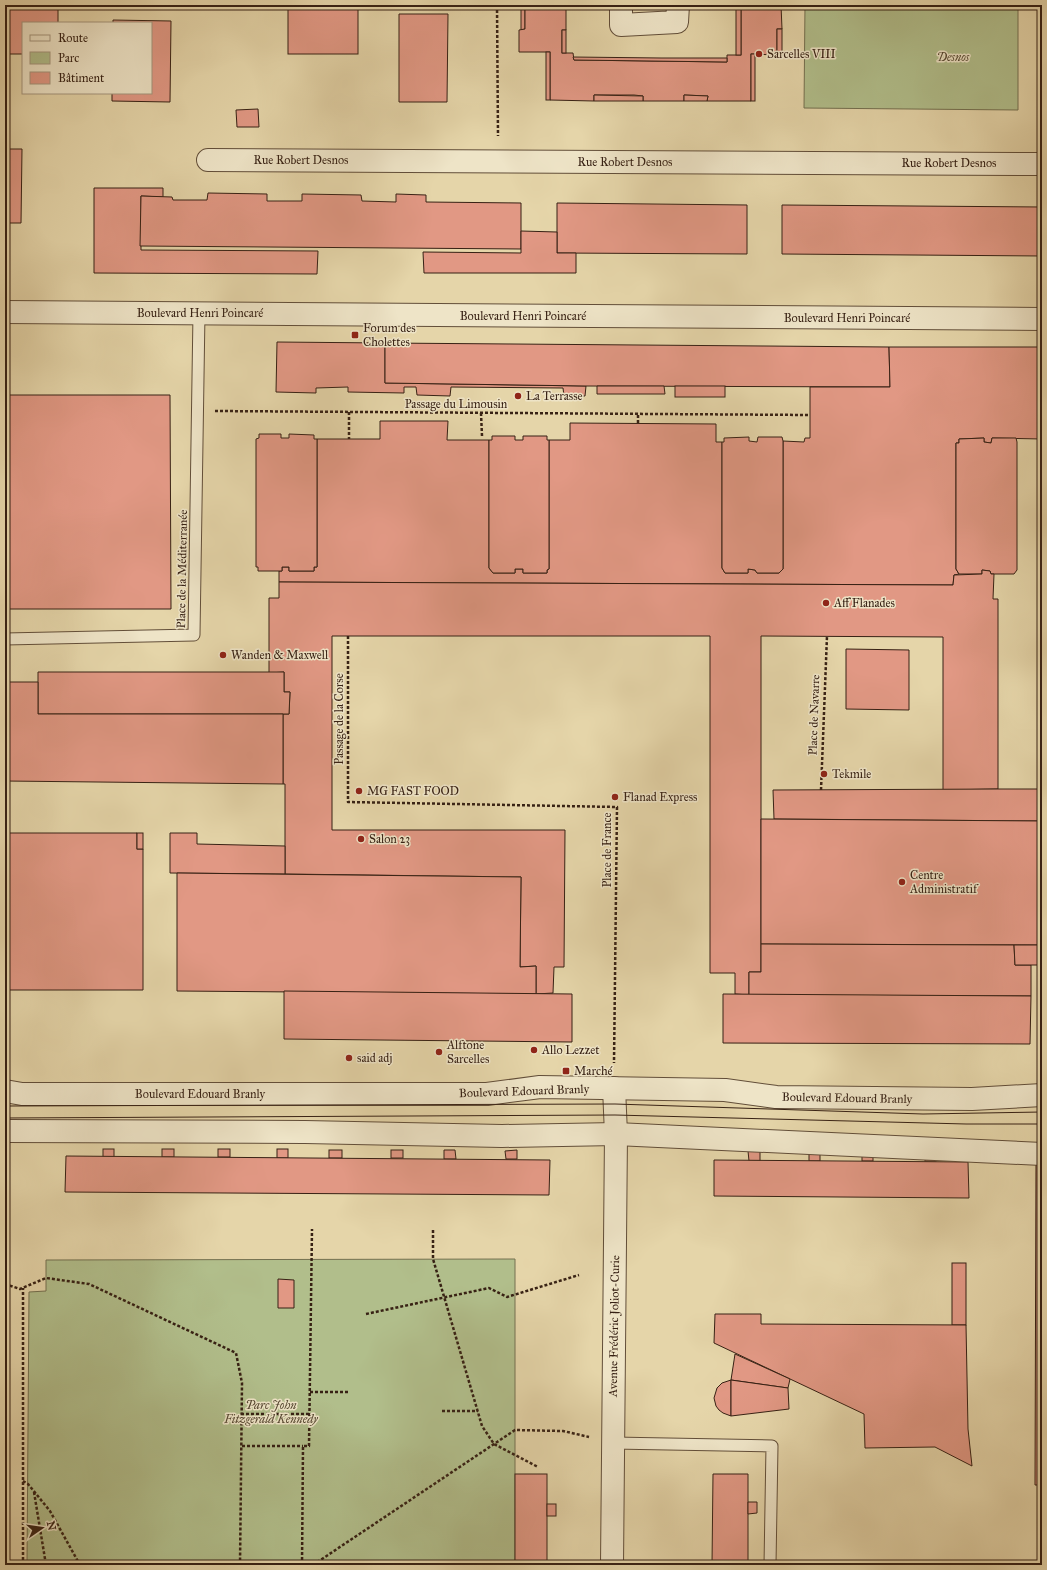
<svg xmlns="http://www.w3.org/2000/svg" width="1047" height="1570" font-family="'IM FELL Great Primer',serif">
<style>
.green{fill:#b1be8b;stroke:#747050}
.building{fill:#e19884;stroke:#372114}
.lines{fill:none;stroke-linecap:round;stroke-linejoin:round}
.service-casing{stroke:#624e39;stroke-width:13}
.minor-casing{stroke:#624e39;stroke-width:24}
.path{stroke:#372114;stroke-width:2.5;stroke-dasharray:3 2;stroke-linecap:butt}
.service{stroke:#eee4c7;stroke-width:11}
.minor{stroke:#eee4c7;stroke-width:22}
.tram{stroke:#372114;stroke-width:1}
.poi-dot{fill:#8f2418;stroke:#eee4c7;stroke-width:1.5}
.labels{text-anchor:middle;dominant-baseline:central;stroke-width:3;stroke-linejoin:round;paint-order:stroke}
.poi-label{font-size:12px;fill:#372114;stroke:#eee4c7;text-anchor:start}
.park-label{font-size:12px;font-style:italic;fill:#564832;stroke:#eee4c7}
.street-label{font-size:12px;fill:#372114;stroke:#eee4c7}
</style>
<rect width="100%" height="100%" fill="#e5d5a9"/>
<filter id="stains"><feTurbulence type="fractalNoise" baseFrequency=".005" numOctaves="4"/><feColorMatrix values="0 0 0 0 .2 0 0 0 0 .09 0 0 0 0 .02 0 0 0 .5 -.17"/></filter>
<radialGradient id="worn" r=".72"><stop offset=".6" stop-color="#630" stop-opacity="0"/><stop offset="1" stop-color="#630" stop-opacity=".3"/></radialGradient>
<g class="green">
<path d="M805,5H1018V110L804,108Z"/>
<path d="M515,1259V1565H27L29,1292L46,1291V1260Z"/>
</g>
<g class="building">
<path d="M5,5H58V23H23V54H5Z"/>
<rect x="288" y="5" width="70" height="49"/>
<path d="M521,5H525V29L521,30Z"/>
<path d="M525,5H566V30H562V53H573L574,60L727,62V55H741V5H781L782,29H777V55L751,54V101H707L708,96L684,95V101H643V96L634,95H594V101L550,100V52H519V30L525,29Z"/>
<rect x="736" y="5" width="5" height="50"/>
<path d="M1041,5L1042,66L1041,67Z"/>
<path d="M399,14H448L447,102H399Z"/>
<path d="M113,20L171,21L170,102L112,101V93H151V23H113Z"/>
<rect x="777" y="29" width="5" height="26"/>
<rect x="562" y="30" width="4" height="23"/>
<rect x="546" y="52" width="4" height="48"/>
<rect x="751" y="54" width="4" height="47"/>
<path d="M573,57L661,58H727V62L574,60Z"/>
<path d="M594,95L643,96V101H594Z"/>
<path d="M684,95L708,96L707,101H684Z"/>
<path d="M258,109L259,127H237L236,110Z"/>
<path d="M5,149H22L21,223H5Z"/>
<path d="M94,188H163V197L141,196V250L318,251L317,274L94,273Z"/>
<path d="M208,193L267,194V201H302V194L361,195L362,201L396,202V194L426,195V202L521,203V249L140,246L141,196L172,197L173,200H207Z"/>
<path d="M557,203L747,205V254L557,253Z"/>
<path d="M782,205L1042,207V256L782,254Z"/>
<path d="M521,231L557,232V253H576V273H424L423,252L521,253Z"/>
<path d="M277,342L385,343V383L586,386L585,396H564L563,388L451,387L450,396L417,395L416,387H404V393L348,392V387L316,388V393L276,392Z"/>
<path d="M385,343L889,347L890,387L586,386L385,383Z"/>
<path d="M889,347H1042V439L992,438L991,443L984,442V438L959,439V443H956V569L959,574L954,575L953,585L279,582V571H282V567H289V571H314V567H317V439H380V421H448L447,440H489V568L493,573H515V569H523V573H547V570L549,569V440H570V423L716,424V442H722V568L725,573H748V569L755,570L757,573H779L783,569V441L804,442L805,438H810V387H890Z"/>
<path d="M597,386H664L665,394H597Z"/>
<rect x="675" y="386" width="50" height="11"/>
<path d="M5,395H170L171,609H5Z"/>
<path d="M259,434H281V438H289V434L314,435V439H317V567H314V571H289V567H282V571H258V567H256V439L259,438Z"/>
<path d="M492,436H515V440H523V436H547V440H549V569L547,570V573H523V569H515V573H493L489,568V440H492Z"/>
<path d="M749,437V441L757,442L758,437H782L783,441V569L779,573H757L755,570L748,569V573H725L722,568V442H724V438Z"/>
<path d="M984,438V442L991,443L992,438H1016L1017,442V570L1014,574H991L990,571L982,570V574H959L956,569V443H959V439Z"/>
<path d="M982,570L990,571L991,574H994L993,599H998V789L943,790V637L761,636V972H749V995L735,994V973H710V636H332V830H565L564,967H554L553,993L536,994V966L520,967L521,877L285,874V784H283V714H289L290,692H284V672L269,673V598H279V582L953,585L954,575L982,574Z"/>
<path d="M846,649L909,650V710L846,709Z"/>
<path d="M38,672H284V692H290L289,714H38Z"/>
<path d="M5,682H38V714H283V784L5,781Z"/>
<path d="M998,789H1042V821L774,819L773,790Z"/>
<path d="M761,819L1042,821V945L761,944Z"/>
<path d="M5,833H137V849H143V990H5Z"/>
<rect x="137" y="833" width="6" height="16"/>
<path d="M170,833H197V844L285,846V874L170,873Z"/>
<path d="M177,873L521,877L520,967L536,966V994L177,991Z"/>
<path d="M761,944L1014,945L1015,965H1031V996L749,995V972H761Z"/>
<path d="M1014,945H1042V965H1015Z"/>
<path d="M284,991L572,994V1042L284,1039Z"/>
<path d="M723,994L1031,996L1030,1044L723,1043Z"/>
<rect x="103" y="1149" width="11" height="8"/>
<rect x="162" y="1149" width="12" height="8"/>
<rect x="218" y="1149" width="12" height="8"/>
<rect x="277" y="1149" width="11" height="9"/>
<rect x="329" y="1150" width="13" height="8"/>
<rect x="391" y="1150" width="12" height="8"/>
<path d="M444,1150H455L456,1159H444Z"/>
<path d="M517,1150V1159H506L505,1151Z"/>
<path d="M748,1151H760V1161H749Z"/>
<rect x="809" y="1151" width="11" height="10"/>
<rect x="862" y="1151" width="11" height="10"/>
<rect x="925" y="1152" width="11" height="9"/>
<path d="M66,1156L550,1160L549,1195L65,1192Z"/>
<path d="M714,1160L968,1162L969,1198L714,1196Z"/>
<path d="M1042,1161V1485H1035L1036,1162Z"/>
<rect x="952" y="1263" width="14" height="62"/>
<path d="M278,1279L294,1280V1308H278Z"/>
<path d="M715,1314H761V1324L966,1325L968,1429L972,1466L935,1447L865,1448L864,1414L714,1343Z"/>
<path d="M735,1354L790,1379L788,1388L731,1380Z"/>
<path d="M731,1380V1416L723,1413L719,1410L716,1406L714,1398L717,1388L722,1383Z"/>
<path d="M731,1380L788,1388L789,1409L731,1416Z"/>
<rect x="515" y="1474" width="32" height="91"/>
<path d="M713,1474H748V1565H712Z"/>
<path d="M748,1502H757V1513L748,1514Z"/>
<rect x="547" y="1504" width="9" height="12"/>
</g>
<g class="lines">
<defs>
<g id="service">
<path d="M5,639L194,635L199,313"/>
<path d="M613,1443L772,1446L770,1565"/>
</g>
<g id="minor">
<path d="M621,5V25L677,22L678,5"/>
<path d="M208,160L1042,164"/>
<path d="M5,312L1042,319"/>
<path d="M5,1091L22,1094H487L540,1087L725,1090L776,1097L972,1099L1042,1095"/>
<path d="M5,1131L305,1132L502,1136L616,1134L1042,1154"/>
<path d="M612,1565L616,1134L614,1088"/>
</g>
</defs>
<use href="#service" class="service-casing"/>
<use href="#minor" class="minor-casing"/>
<g class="path">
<path d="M497,5L498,136"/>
<path d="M215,411L810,415"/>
<path d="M349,412V439"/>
<path d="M481,413L482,436"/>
<path d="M638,423V414"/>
<path d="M348,636V802L617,807L614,1063"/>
<path d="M821,790L827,636"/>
<path d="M433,1230V1259L482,1426L494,1444L538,1467"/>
<path d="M5,1284L20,1289L46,1278L89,1284L236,1353L242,1383L240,1565"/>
<path d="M366,1314L489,1288L507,1297L579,1275"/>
<path d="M310,1392H350"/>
<path d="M442,1411H478"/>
<path d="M241,1414H310"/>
<path d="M242,1446H303"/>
<path d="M23,1481L28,1484L50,1511L80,1565"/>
<path d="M34,1492L46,1565"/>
<path d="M23,1565V1288"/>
<path d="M302,1565L303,1446H309L312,1229"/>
<path d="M313,1565L515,1430L563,1431L589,1437"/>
</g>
<use href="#service" class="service"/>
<use href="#minor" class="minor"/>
<g class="tram">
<path d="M5,1106L615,1104L923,1114L1042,1112"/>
<path d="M5,1118L615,1115L966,1124H1042"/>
</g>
</g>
<g class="poi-dot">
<circle cx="759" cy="54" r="4"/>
<rect x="351" y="331" width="8" height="8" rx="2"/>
<circle cx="518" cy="396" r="4"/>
<circle cx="826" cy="603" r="4"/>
<circle cx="223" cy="655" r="4"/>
<circle cx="824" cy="774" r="4"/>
<circle cx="359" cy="791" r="4"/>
<circle cx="615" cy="797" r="4"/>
<circle cx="361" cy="839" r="4"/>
<circle cx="902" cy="882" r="4"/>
<circle cx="534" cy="1050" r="4"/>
<circle cx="439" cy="1052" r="4"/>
<circle cx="349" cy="1058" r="4"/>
<rect x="562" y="1067" width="8" height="8" rx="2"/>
</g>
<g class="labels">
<g class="poi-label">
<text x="767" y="54">Sarcelles VIII</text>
<text x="363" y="328">Forum des<tspan x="363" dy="14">Cholettes</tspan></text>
<text x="526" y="396">La Terrasse</text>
<text x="834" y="603">Aff Flanades</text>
<text x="231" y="655">Wanden &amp; Maxwell</text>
<text x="832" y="774">Tekmile</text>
<text x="367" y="791">MG FAST FOOD</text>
<text x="623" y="797">Flanad Express</text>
<text x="369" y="839">Salon 23</text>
<text x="910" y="875">Centre<tspan x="910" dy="14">Administratif</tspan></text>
<text x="447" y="1045">Alftone<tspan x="447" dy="14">Sarcelles</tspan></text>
<text x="542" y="1050">Allo Lezzet</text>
<text x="357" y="1058">said adj</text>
<text x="574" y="1071">Marché</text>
</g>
<g class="park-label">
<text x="953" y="57">Desnos</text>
<text x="271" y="1405">Parc John<tspan x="271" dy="14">Fitzgerald Kennedy</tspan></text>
</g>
<g class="street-label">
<text x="301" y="160">Rue Robert Desnos</text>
<text x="625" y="162">Rue Robert Desnos</text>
<text x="949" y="163">Rue Robert Desnos</text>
<text x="200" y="313">Boulevard Henri Poincaré</text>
<text x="523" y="316">Boulevard Henri Poincaré</text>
<text x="847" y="318">Boulevard Henri Poincaré</text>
<text x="456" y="404">Passage du Limousin</text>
<text transform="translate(182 569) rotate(-89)">Place de la Méditerranée</text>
<text transform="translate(814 715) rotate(-88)">Place de Navarre</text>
<text transform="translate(339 719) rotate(-90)">Passage de la Corse</text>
<text transform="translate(607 850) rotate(-90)">Place de France</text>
<text transform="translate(524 1091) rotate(-2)">Boulevard Edouard Branly</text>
<text x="200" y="1094">Boulevard Edouard Branly</text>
<text transform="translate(847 1098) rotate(1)">Boulevard Edouard Branly</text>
<text transform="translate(614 1326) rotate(-89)">Avenue Frédéric Joliot-Curie</text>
</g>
</g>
<rect width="1047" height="1570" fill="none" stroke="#e5d5a9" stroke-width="20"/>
<rect x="6" y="6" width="1035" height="1558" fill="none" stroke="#372114" stroke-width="2"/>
<rect x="10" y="10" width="1027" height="1550" fill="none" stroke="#372114"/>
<rect x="22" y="22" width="130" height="72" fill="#eee4c7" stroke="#a5967f"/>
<rect x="30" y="35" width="20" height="6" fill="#eee4c7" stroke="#a5967f"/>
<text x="58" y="42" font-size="12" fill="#372114">Route</text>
<rect x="30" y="52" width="20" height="12" fill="#b1be8b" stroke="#a5967f"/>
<text x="58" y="62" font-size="12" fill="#372114">Parc</text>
<rect x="30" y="72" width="20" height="12" fill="#e19884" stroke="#a5967f"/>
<text x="58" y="82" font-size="12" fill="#372114">Bâtiment</text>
<g transform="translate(42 1528) rotate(77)" stroke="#eee4c7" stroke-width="3" paint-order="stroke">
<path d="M0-3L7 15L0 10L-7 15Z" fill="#372114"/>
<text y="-6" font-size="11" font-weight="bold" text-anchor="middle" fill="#372114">N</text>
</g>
<rect width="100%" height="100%" filter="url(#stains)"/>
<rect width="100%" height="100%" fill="url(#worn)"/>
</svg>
